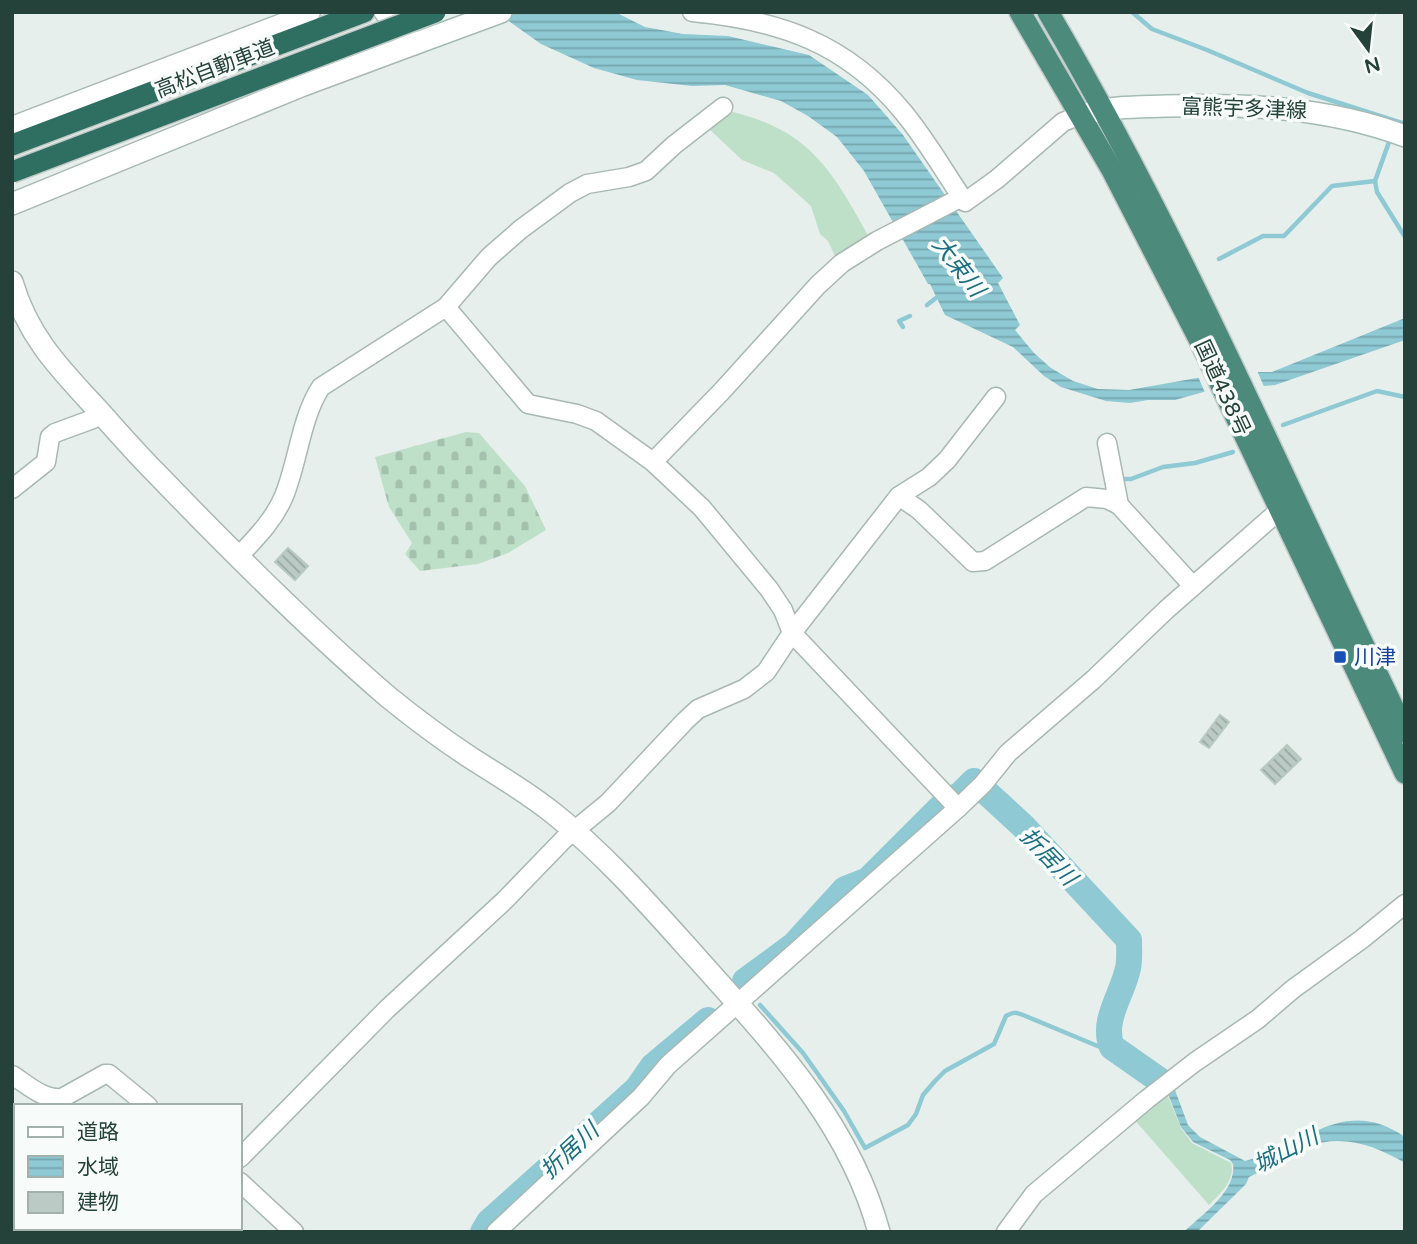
<svg xmlns="http://www.w3.org/2000/svg" width="1417" height="1244" font-family="'Varela Round','Noto Sans JP',sans-serif">
<style>
.grass{fill:#bfe0c8}
.cemetery{fill:url(#cemetery-stones)}
.water{fill:url(#water-rules)}
.pier{fill:#e6efeb}
.lines{fill:none;stroke-linecap:round;stroke-linejoin:round}
.stream{stroke:#8ec9d4;stroke-width:4.5}
.river{stroke:#8ec9d4;stroke-width:26}
.building{fill:url(#building-back-hatch);stroke:#b8c9c2;stroke-width:2}
.minor-casing{stroke:#a8b8b2;stroke-width:21}
.tertiary-casing{stroke:#a8b8b2;stroke-width:24}
.secondary-casing{stroke:#a4bbb3;stroke-width:24}
.trunk-casing{stroke:#c2cac8;stroke-width:24}
.motorway-casing{stroke:#c2cac8;stroke-width:24}
.minor{stroke:#fff;stroke-width:18}
.tertiary{stroke:#fff;stroke-width:21}
.secondary{stroke:#fff;stroke-width:21}
.trunk{stroke:#4c8a7c;stroke-width:21}
.motorway{stroke:#2f6f62;stroke-width:21}
.motorway-bridge-casing{stroke:#c2cac8;stroke-width:24;stroke-linecap:butt}
.motorway-bridge{stroke:#2f6f62;stroke-width:21}
.transit-dot{fill:#1a4fb4;stroke:#f7fbf9;stroke-width:2.5}
.labels{text-anchor:middle;dominant-baseline:central;stroke-width:7;stroke-linejoin:round;paint-order:stroke}
.street-label{font-size:21px;fill:#24423a;stroke:#f7fbf9}
.transit-label{font-size:21px;fill:#164399;stroke:#f7fbf9;text-anchor:start}
.water-label{font-size:23px;font-style:italic;fill:#1c6f80;stroke:#f7fbf9}
</style>
<defs>
<pattern id="cemetery-stones" width="16" height="16" patternUnits="userSpaceOnUse" patternTransform="scale(1.75)"><rect width="16" height="16" fill="#bfe0c8"/><path d="M2 7V4a2 2 0 0 1 4 0v3zM10 15v-3a2 2 0 0 1 4 0v3z" fill="#a4c1ad"/></pattern>
<pattern id="water-rules" width="6" height="5" patternUnits="userSpaceOnUse" patternTransform="scale(1.75)"><rect width="6" height="5" fill="#8ec9d4"/><path d="M0 2.5h6" fill="none" stroke="#74a5ad"/></pattern>
<pattern id="building-back-hatch" width="6" height="6" patternUnits="userSpaceOnUse" patternTransform="scale(1.75)"><rect width="6" height="6" fill="#bbcac4"/><path d="M-1 5l2 2M0 0l6 6M5-1l2 2" fill="none" stroke="#98a6a0"/></pattern>
</defs>
<rect width="100%" height="100%" fill="#e6efeb"/>
<g class="grass">
<path d="M728,111C809,129 831,169 869,237L835,256L828,241L820,234L811,206L774,173L742,160L706,126Z"/>
<path d="M1167,1094L1181,1128L1192,1143L1231,1163C1236,1180 1220,1194 1209,1205L1132,1117Z"/>
</g>
<path class="cemetery" d="M466,432L479,433L525,486L546,530L508,553L478,564L420,571L405,554L412,543L389,507L375,457Z"/>
<g class="water">
<path d="M496,12H615L645,27L683,34L728,36L809,55L868,95L883,112L903,135L1003,278L998,283L1020,325L1015,330L1034,353L1051,368L1073,381L1098,389L1129,390L1231,372H1272L1405,318V340L1275,385L1207,391L1175,400H1148L1130,403L1106,401L1061,387L1044,376L1013,347L945,315L930,284H928L864,171L837,137L808,116L781,101L725,85L692,86L637,80L594,68L541,44Z"/>
<path d="M1137,1059L1175,1090L1188,1125L1200,1137L1245,1161C1304,1147 1343,1094 1405,1137V1163C1375,1145 1341,1133 1307,1147C1287,1155 1269,1168 1249,1177L1246,1184L1197,1232H1184C1201,1215 1237,1192 1233,1164L1230,1160L1193,1142L1181,1127L1168,1094L1131,1063Z"/>
</g>
<path class="pier" d="M1231,368H1256L1265,389L1206,395L1197,374Z"/>
<g class="lines">
<g class="stream">
<path d="M1132,12L1152,29L1207,50L1308,93L1405,124"/>
<path d="M1389,142L1375,181L1377,192L1405,237"/>
<path d="M1219,259L1263,236H1284L1332,186L1375,181"/>
<path d="M927,305L936,298"/>
<path d="M903,327L899,321L910,316"/>
<path d="M1283,425L1377,391L1405,397"/>
<path d="M1123,479H1131L1163,467L1195,463L1233,452"/>
<path d="M760,1005L803,1053L844,1111L865,1148L908,1125L916,1114L923,1095L935,1081L945,1071L994,1044L1006,1016C1013,1012 1016,1012 1023,1015L1100,1047H1112"/>
</g>
<g class="river">
<path d="M745,981L794,945L845,889L868,880L945,803L961,794L974,781L1024,827L1129,940C1129,949 1130,959 1128,968C1123,994 1101,1020 1112,1047L1162,1082"/>
<path d="M483,1232L489,1222L637,1089L653,1066L708,1020"/>
</g>
</g>
<g class="building">
<path d="M288,548L308,566L295,580L275,562Z"/>
<path d="M1220,715L1229,722L1209,748L1200,742Z"/>
<path d="M1287,745L1301,759L1275,784L1261,770Z"/>
</g>
<g class="lines">
<defs>
<g id="minor">
<path d="M692,12C779,20 847,43 904,113C927,141 945,173 965,202L997,179L1063,122L1080,115"/>
<path d="M12,126L311,12"/>
<path d="M446,307L528,404L577,414L596,421L653,462L702,508L769,589L783,610L792,633L958,808"/>
<path d="M1107,443L1119,505"/>
<path d="M653,462L722,391L818,285L842,263L877,241L962,197"/>
<path d="M12,489L46,462L50,437L55,433L93,419L100,413"/>
<path d="M899,496L919,510L973,562L985,561L1086,497L1107,499L1119,505L1193,586"/>
<path d="M238,557C256,538 274,520 284,496C298,462 301,417 321,387L446,307L489,257L521,229L570,193L587,184L629,177L646,171L674,145L723,107"/>
<path d="M12,1075C28,1085 43,1100 62,1098L105,1074H109L148,1106"/>
<path d="M240,1158L387,1009L505,900L564,839L608,803L685,721L698,709L744,689L766,672L792,633L899,496L929,477L947,460L996,397"/>
<path d="M240,1182L294,1232"/>
<path d="M171,1232L175,1228"/>
<path d="M496,1232L641,1097L668,1065L958,808L983,784L1008,753L1094,679L1166,610L1290,501"/>
<path d="M1006,1232L1034,1194L1146,1100L1195,1062L1258,1019L1293,989L1362,939L1405,904"/>
</g>
<g id="tertiary">
<path d="M12,204L301,86L414,44"/>
<path d="M12,282C28,337 60,369 98,410C117,431 136,453 156,473C230,550 306,626 387,696C414,718 442,739 471,758C499,776 527,792 553,813C606,855 651,907 696,957C770,1040 849,1121 879,1232"/>
</g>
<g id="secondary">
<path d="M385,12L414,44L501,12"/>
<path d="M1086,114C1112,106 1139,107 1166,106C1248,104 1327,107 1405,136"/>
</g>
<g id="trunk">
<path d="M1020,12L1112,170L1200,341L1405,773"/>
<path d="M1048,12C1184,244 1288,491 1405,732"/>
</g>
<path id="motorway" d="M12,145L364,12"/>
</defs>
<use href="#minor" class="minor-casing"/>
<use href="#tertiary" class="tertiary-casing"/>
<use href="#secondary" class="secondary-casing"/>
<use href="#trunk" class="trunk-casing"/>
<use href="#motorway" class="motorway-casing"/>
<use href="#minor" class="minor"/>
<use href="#tertiary" class="tertiary"/>
<use href="#secondary" class="secondary"/>
<use href="#trunk" class="trunk"/>
<use href="#motorway" class="motorway"/>
<defs>
<path id="motorway-bridge" d="M12,172L435,12"/>
</defs>
<use href="#motorway-bridge" class="motorway-bridge-casing"/>
<use href="#motorway-bridge" class="motorway-bridge"/>
</g>
<rect class="transit-dot" x="1333" y="650" width="14" height="14" rx="3.5"/>
<g class="labels">
<g class="street-label">
<text transform="translate(215 69) rotate(-21)">高松自動車道</text>
<text transform="translate(1244 109) rotate(2)">富熊宇多津線</text>
<text transform="translate(1222 388) rotate(65)">国道438号</text>
</g>
<g class="transit-label">
<text x="1354" y="657">川津</text>
</g>
<g class="water-label">
<text transform="translate(958 267) rotate(52)">大束川</text>
<text transform="translate(1048 857) rotate(46)">折居川</text>
<text transform="translate(570 1151) rotate(-43)">折居川</text>
<text transform="translate(1286 1151) rotate(-27)">城山川</text>
</g>
</g>
<rect width="1417" height="1244" fill="none" stroke="#24423a" stroke-width="28"/>
<rect x="14" y="1104" width="228" height="126" fill="#f7fbf9" stroke="#a3b1ad" stroke-width="2"/>
<rect x="28" y="1127" width="35" height="10" fill="#ffffff" stroke="#a3b1ad" stroke-width="2"/>
<text x="77" y="1139" font-size="21" fill="#24423a">道路</text>
<rect x="28" y="1156" width="35" height="21" fill="url(#water-rules)" stroke="#a3b1ad" stroke-width="2"/>
<text x="77" y="1174" font-size="21" fill="#24423a">水域</text>
<rect x="28" y="1192" width="35" height="21" fill="#bbcac4" stroke="#a3b1ad" stroke-width="2"/>
<text x="77" y="1209" font-size="21" fill="#24423a">建物</text>
<g transform="translate(1368 49) rotate(165)" stroke="#f7fbf9" stroke-width="5" paint-order="stroke">
<path d="M0-5L12 26L0 18L-12 26Z" fill="#24423a"/>
<text y="-10" font-size="19" font-weight="bold" text-anchor="middle" fill="#24423a">N</text>
</g>
</svg>
